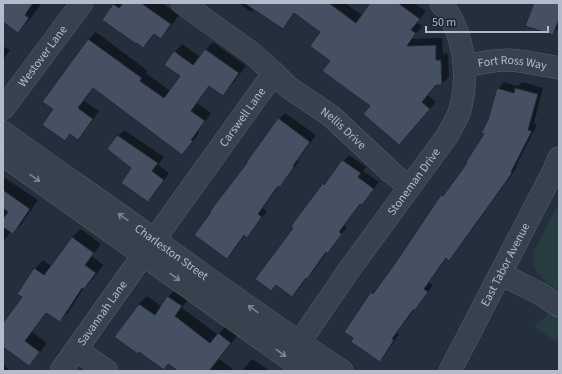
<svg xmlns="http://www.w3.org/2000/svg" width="562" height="374" font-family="'Source Sans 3',sans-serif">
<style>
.green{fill:#263c3f}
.shadow{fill:#0007}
.building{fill:#455162;stroke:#1f2835}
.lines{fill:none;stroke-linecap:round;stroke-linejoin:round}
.minor-casing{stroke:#565f6c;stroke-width:23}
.minor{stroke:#38414e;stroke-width:22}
.oneway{stroke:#7c8592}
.labels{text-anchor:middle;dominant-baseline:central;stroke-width:3;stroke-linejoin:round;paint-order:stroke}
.street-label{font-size:12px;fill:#b4bcc9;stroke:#1d2633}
</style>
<rect width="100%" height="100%" fill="#242f3e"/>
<g class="green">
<path d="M559,203V291L549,285L538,274L533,262L534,251Z"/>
<path d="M559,297V344L534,326L545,317Z"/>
</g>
<g class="shadow">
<path d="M3,3H42L26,24L18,32L5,22L3,25Z"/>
<path d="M116,3H162L179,15L169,29L161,37L155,34L143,47L103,20Z"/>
<path d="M239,3H345L363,16L372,3H414L426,11L417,23L422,26L412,39L442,38L443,54L448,53L449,77L442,84H437L428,95L436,102L406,136L371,106L331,61L321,32L295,12L289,21L283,28L254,9L251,12Z"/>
<path d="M535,3H559V27L552,34Z"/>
<path d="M96,32L148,71L146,73L170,91L181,75L166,64L175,52L182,44L200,57L206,49L213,42L246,66L230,87L223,94L210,85L197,103L211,113L198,132L199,133L189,147L182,154L94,87L84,101L99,111L85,131L78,138L71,134L65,140L54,109L44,102L89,39Z"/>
<path d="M3,46L10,50L3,60Z"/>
<path d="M504,82L518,86L522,82L543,88L534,123L537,125L516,166L517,167L509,179L485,211H486L455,253L449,260L447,258L429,282L433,285L397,333L399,334L386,354L379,360L355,338L346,332L372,293L378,287H379L442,196L448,190L468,163L486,134L498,89Z"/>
<path d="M285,113L316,135L298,160L299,161L285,180L279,186L263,208L267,211L253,230L247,236L245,235L233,251L227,257L248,163L279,119Z"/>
<path d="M124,130L164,157L158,165L169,173L154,195L148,201L118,136Z"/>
<path d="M349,155L366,167L363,171L379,182L367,198L361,204V203L344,225L347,227L333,246L327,252L313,272L307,278L298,290L292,296L295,228L292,226L324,184Z"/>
<path d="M3,177L38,200L21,225L13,232L11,231L3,242Z"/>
<path d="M81,229L101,244L92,256L103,265L92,280L83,289L68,313L59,321L47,312L32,332L47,343L37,356L29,365L6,348L3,352V324L23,297L35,269L43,260L51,266L72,237Z"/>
<path d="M176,289L189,298L182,308L218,335L226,326L238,335L219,359L235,371H179L169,363L163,369L139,351L116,337L139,304L147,296L162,307L168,297Z"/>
<path d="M252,359L270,371H242Z"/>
<path d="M3,365L11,371H3Z"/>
</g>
<g class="building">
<path d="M3,3H33L25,15L29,18L18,33L3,22Z"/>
<path d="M123,3H141L171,24L161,39L154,34L143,48L137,43L136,44L102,20L113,4L119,8Z"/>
<path d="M244,3H329L356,23L370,3H398L420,19L411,30L416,33L407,46L436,45V60H441L442,85H436L422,102L430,109L399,145L363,114L370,106L322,71L330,61L310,46L320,32L294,13L283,29Z"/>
<path d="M534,3H559V19L553,35L525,26Z"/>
<path d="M88,39L142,78L140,81L164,98L180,76L164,65L174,51L193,65L205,49L239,73L223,96L209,86L191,111L205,121L191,140L193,141L182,155L93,88L78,108L93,119L78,140L70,134L65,141L42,125L53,109L42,102Z"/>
<path d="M497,88L514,93L515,88L538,94L528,130L532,131L511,172L512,173L503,186L449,261L446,258L424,289L428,292L415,310H413L392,339L394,340L380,362L351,342L353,338L344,332L371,292L373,294L396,262L441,195L443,196L467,163L466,162L484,134L481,133L488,120Z"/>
<path d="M278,118L310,142L293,166L294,167L280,187L278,186L258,214L262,217L247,238L244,235L227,259L194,235L211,212L210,211L247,163H246Z"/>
<path d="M117,135L158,163L152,171L164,180L148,202L121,183L131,168L107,149Z"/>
<path d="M342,160L361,173L358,177L374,189L362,205L360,204L339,232L342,234L327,254L326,252L307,279L306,278L292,297L276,285L271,291L255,279L293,228L291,226L323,183L324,185Z"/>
<path d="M3,190L30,209L13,234L3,227V219L8,212L3,208Z"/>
<path d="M72,237L94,253L85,265L96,273L84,289L82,288L60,322L46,313L25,341L40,352L29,366L3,347V323L22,297L17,294L34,268L44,275Z"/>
<path d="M167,296L182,306L175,316L210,343L218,333L231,343L209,371H178L168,364L164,370L139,352L138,354L114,337L139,304L155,315Z"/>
</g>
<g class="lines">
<defs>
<g id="minor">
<path id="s1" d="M465,66C479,63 494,60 509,60C526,61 542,65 559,68"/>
<path id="s2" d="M274,73L288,87L331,116L392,173L410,187"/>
<path id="s3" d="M3,109L82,3"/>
<path id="s4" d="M3,132C54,169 105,204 156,241C218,285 279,330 342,371"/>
<path d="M3,155L306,371"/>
<path d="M500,274L539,293L559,306"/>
<path id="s5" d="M299,343L349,270L447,136C451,128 456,121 459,113C468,84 466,49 453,22C450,15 445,9 441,3"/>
<path d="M77,350L107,371"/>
<path id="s6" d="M61,371L136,265L274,73L253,54L182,3"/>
<path id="s7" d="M450,371L554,170L559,158"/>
</g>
</defs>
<use href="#minor" class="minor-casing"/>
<use href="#minor" class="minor"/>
</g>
<defs><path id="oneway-shaft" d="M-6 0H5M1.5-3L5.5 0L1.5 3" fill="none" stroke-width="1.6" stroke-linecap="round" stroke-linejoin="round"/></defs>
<g class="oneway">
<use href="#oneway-shaft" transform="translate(35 178) rotate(35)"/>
<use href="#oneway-shaft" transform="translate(123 217) rotate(-145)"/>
<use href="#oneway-shaft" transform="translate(175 277) rotate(36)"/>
<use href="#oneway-shaft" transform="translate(253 309) rotate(-145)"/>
<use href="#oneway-shaft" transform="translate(281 353) rotate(36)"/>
</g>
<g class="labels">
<g class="street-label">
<text stroke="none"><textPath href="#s3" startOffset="66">Westover Lane</textPath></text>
<text stroke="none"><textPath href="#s1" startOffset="48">Fort Ross Way</textPath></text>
<text stroke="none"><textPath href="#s6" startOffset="312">Carswell Lane</textPath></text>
<text stroke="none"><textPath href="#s2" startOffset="89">Nellis Drive</textPath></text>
<text stroke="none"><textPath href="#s5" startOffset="198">Stoneman Drive</textPath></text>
<text stroke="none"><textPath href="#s4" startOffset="207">Charleston Street</textPath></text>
<text stroke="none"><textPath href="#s7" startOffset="120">East Tabor Avenue</textPath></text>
<text stroke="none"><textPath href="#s6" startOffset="71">Savannah Lane</textPath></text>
</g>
</g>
<rect width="562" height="374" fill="none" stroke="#b4bcc9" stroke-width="8"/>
<path d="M426 26v6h122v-6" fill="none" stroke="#b4bcc9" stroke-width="2"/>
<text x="432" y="26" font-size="12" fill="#b4bcc9" stroke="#1d2633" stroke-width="3" paint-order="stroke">50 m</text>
</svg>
